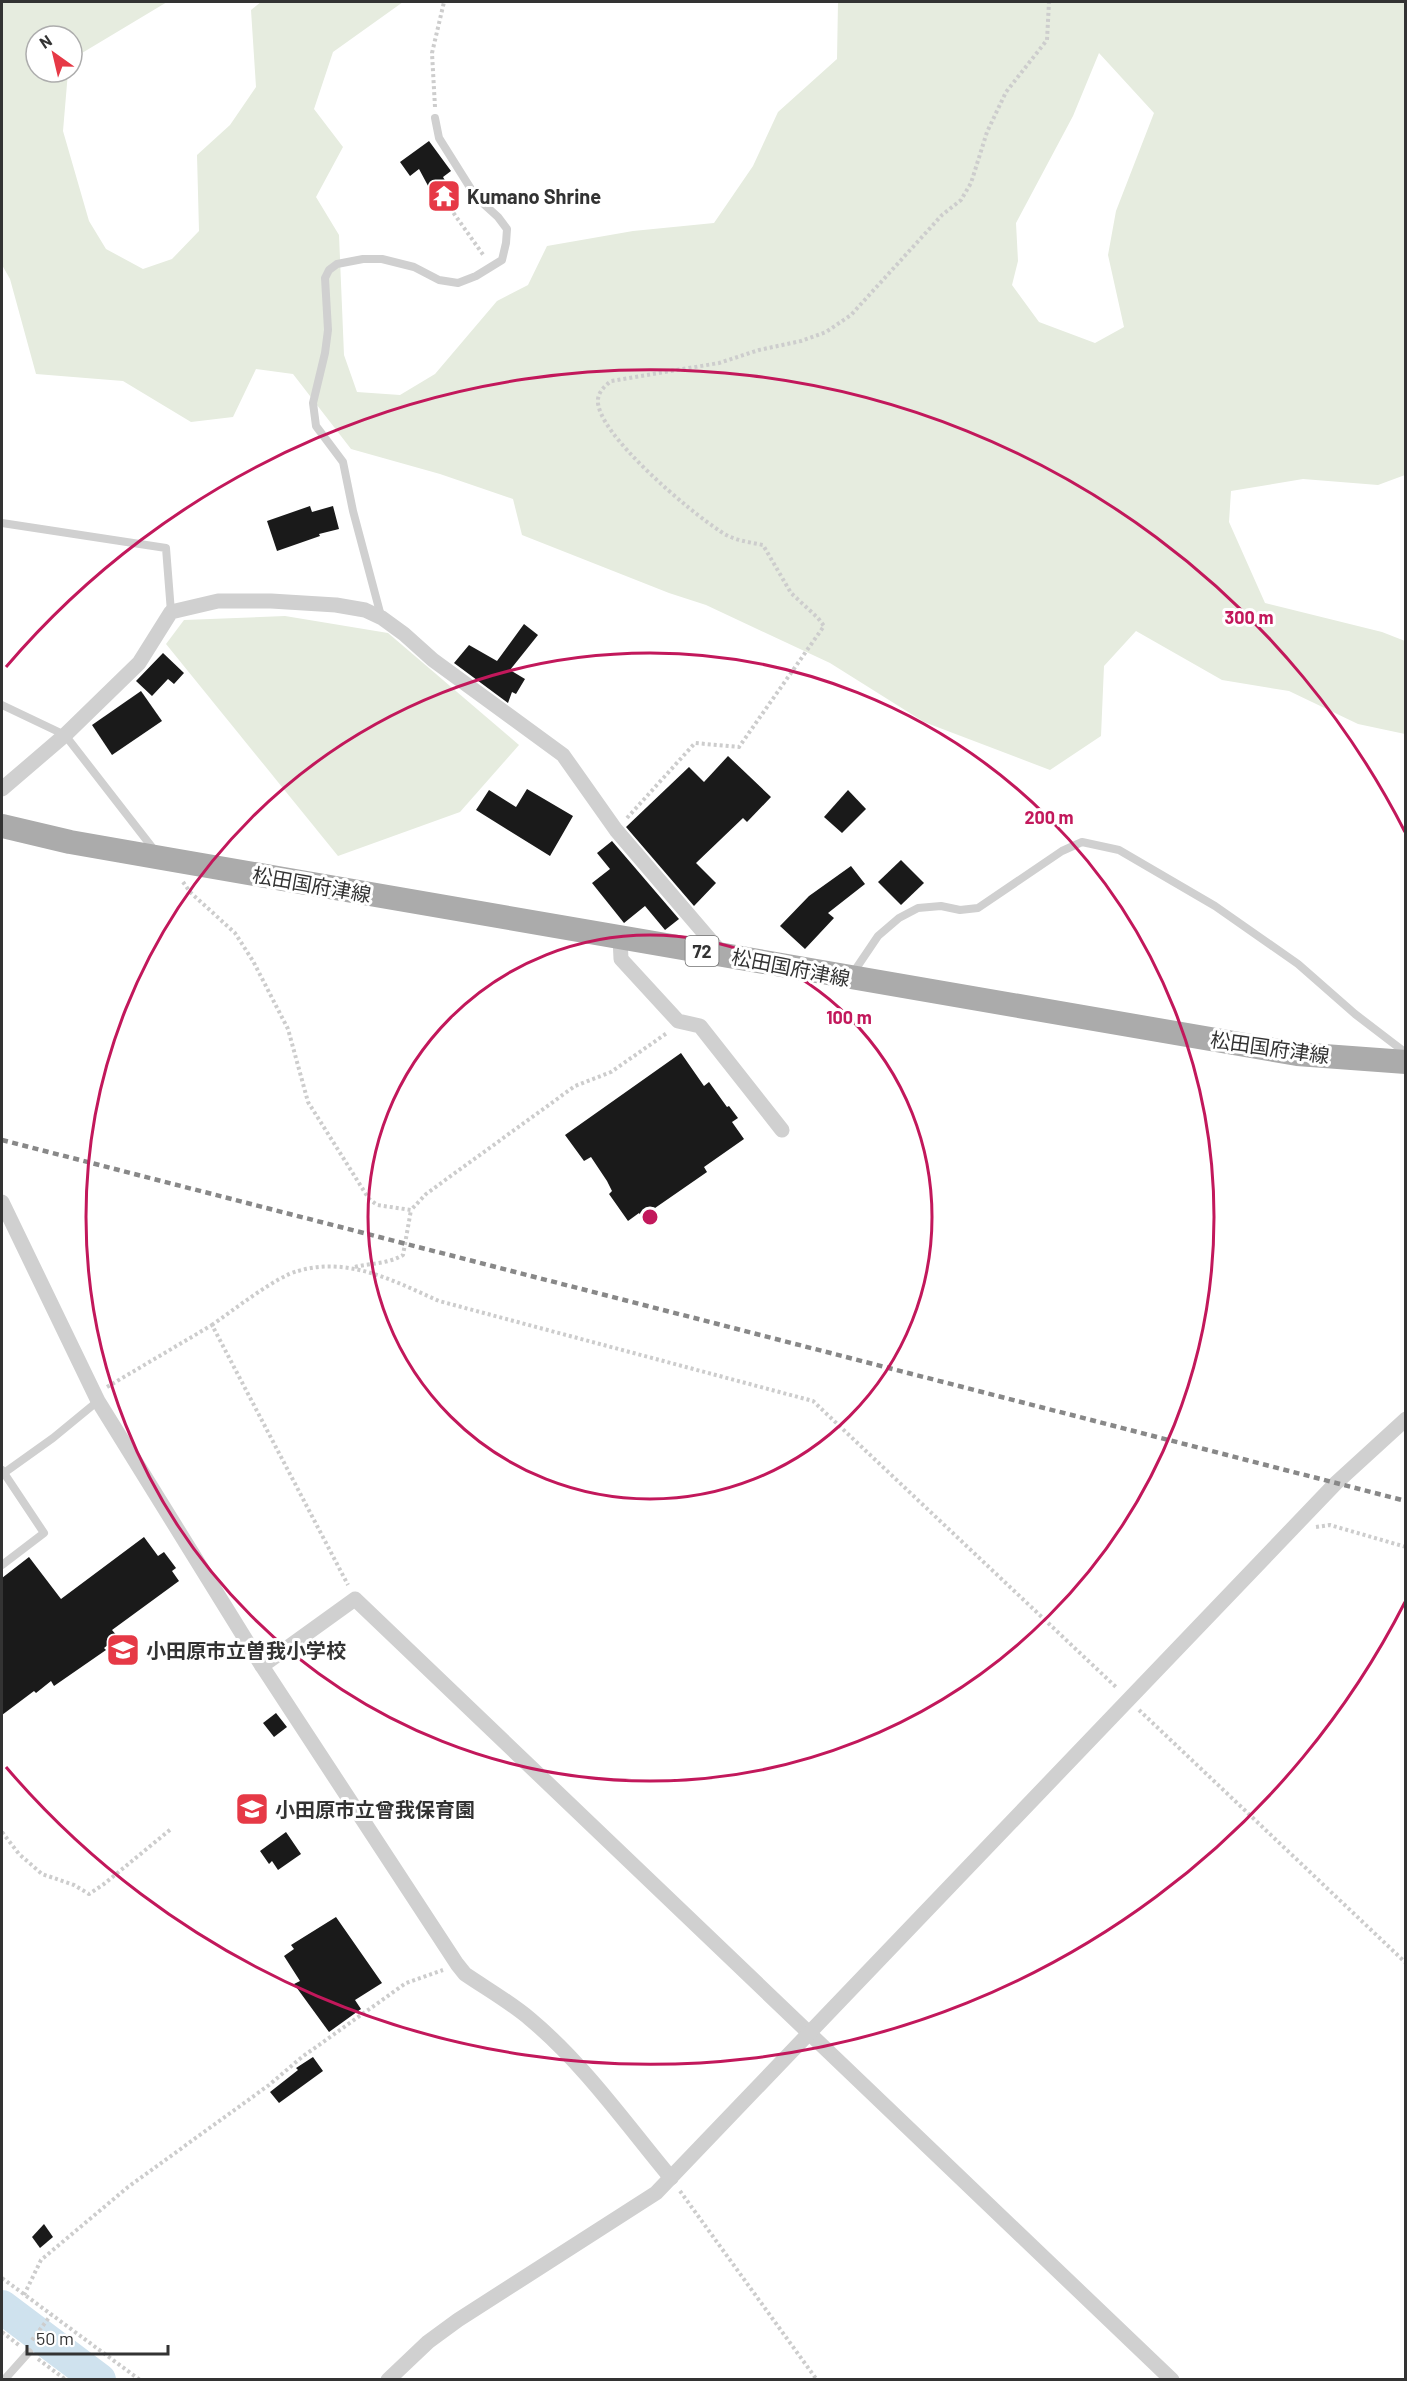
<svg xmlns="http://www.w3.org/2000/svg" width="1407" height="2381" font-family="Barlow,'Noto Sans JP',sans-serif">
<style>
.green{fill:#e6ecdf;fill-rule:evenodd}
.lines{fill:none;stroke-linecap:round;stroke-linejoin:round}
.river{stroke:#cfe2ee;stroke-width:34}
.building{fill:#1a1a1a}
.path{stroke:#cdcdcd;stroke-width:4;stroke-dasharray:3 3;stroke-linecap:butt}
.lane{stroke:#d0d0d0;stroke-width:8}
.street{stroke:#d0d0d0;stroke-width:15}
.primary{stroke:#ababab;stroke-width:24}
.rail{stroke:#888;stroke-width:4.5;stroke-dasharray:6 4.5;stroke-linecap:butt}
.ring{fill:none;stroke:#c2185b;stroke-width:3}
.labels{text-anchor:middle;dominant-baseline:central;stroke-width:6;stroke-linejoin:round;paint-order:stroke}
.shield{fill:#fff;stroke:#707070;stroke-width:1.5}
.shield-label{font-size:18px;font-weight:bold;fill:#333}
.poi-label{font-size:20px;font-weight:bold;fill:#333;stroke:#fff;text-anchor:start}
.street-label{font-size:20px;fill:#333;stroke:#fff}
.centre{fill:#c2185b;stroke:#fff;stroke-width:3}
.ring-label{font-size:18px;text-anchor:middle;font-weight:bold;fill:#c2185b;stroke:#fff;stroke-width:6;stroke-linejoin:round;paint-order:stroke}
</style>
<rect width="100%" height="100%" fill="#fff"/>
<g class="green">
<path d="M2,2H167L72,59V36H36V72H68L63,131L89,221L106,249L143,269L172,259L199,231L197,155L230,125L256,87L251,10L261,2H403L333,52L314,109L343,147L316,197L339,235L344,355L357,392L400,395L435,374L497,301L528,285L547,246L633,231L714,223L753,166L778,112L837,59L838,2H1405V475L1378,485L1303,479L1231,491L1229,522L1265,603L1382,632L1405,641V734L1358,724L1289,691L1222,680L1136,631L1104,666L1101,736L1050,770L924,722L830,663L706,605L669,593L522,535L513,499L440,474L351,449L293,374L256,369L233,417L191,422L123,381L36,374L10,279L2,265ZM1099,53L1154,113L1116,211L1108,255L1124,327L1095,343L1039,322L1012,285L1018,261L1016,223L1073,116Z"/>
<path d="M285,616L388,633L519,745L460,812L338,856L166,644L184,620Z"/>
</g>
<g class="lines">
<path class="river" d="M2,2307L99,2380"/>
</g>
<g class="building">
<path d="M429,141L451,171L443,177L457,201L441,210L419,169L410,176L400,162Z"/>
<path d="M310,506L312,512L333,506L339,529L319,534L320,536L277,551L267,521Z"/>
<path d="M524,624L538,635L510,670L525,679L516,694L512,692L508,703L454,663L469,645L497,661Z"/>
<path d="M163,653L184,673L174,684L168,679L152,696L136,681Z"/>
<path d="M141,691L162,721L112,755L92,725Z"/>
<path d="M728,756L771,797L747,822L743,818L696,863L716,883L694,906L626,827L689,767L704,782Z"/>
<path d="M527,789L573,816L550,856L476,810L489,790L516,807Z"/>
<path d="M848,790L866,809L842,833L824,817Z"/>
<path d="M612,841L679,919L665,930L645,906L624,923L592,883L610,869L597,853Z"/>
<path d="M901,860L924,883L901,905L878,882Z"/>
<path d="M851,866L865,884L828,913L834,918L805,949L780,926L809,896Z"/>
<path d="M681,1053L704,1086L709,1082L727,1107L729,1106L738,1118L732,1122L744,1139L704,1167L707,1172L642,1217L639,1213L628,1221L609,1194L612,1191L607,1181L591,1157L584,1161L565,1135Z"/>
<path d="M144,1537L158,1556L164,1552L176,1568L172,1571L179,1581L112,1630L118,1637L104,1648L106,1650L54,1686L51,1681L36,1693L34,1691L2,1715V1578L29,1557L61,1599Z"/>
<path d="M276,1713L287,1727L274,1737L263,1723Z"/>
<path d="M286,1832L301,1854L278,1870L272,1861L269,1864L260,1851Z"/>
<path d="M336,1917L382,1983L355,2000L361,2009L329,2032L294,1984L300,1981L284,1956L294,1949L291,1945Z"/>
<path d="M313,2057L323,2071L279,2103L270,2092L298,2070L296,2068Z"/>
<path d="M44,2224L53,2237L40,2248L32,2237Z"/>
</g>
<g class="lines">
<g class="path">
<path d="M435,107L432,53L444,2"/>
<path d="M450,208L484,256"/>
<path d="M627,818L695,743L739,747L824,626L818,618L791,593L763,545C748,542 732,540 720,531C693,514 594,432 598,399C599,391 605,386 611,381L719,363L759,350L801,341L826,332L851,315L942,215L961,200L971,183L987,132L1006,92L1047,40L1049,2"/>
<path d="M183,882L190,892L235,933L253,961L288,1029L308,1102L369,1199L377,1205L411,1210L426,1194L575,1086L611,1072L667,1033"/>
<path d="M355,1267C371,1263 388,1264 403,1255L411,1210"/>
<path d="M212,1325C232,1311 277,1276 298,1271C348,1256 394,1281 439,1301L813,1401L1117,1688"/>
<path d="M107,1387L212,1325L348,1585"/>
<path d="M1316,1527L1330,1525L1406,1547"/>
<path d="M1139,1710L1406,1963"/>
<path d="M2,1832L19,1854L42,1874L74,1885L89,1894L104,1884L171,1829"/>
<path d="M680,2191L817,2380"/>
<path d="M2,2278L140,2380"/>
<path d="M24,2295L41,2260L128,2187L269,2085L302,2057L406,1983L443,1970"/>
<path d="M2,2332L20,2346"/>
<path d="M32,2340L51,2315"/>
<path d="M38,2359L66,2380"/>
</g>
<g class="lane">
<path d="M2,523L166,548L171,612"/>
<path d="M381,616L353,511L343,462L316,426L313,403L325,353L328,330L325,278L329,270L337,264L363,259H382L414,267L439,280L458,283L476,276L502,260L506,243L507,229L498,217L476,197L439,138L435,118"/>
<path d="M2,705L65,735L155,851"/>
<path d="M853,973L878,936L899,918L918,908L941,906L960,910L978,908L1062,851L1082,842L1119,850L1215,906L1298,964L1355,1014L1406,1053"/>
<path d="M2,1470L44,1533L2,1565"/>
<path d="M4,1473L53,1438L98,1401"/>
<path d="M4,2380L29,2352"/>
</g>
<g class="street">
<path d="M2,789L65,735L139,663L171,612L218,601H271L336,605L365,610L382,618L404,634L433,660L563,755L616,830L723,955"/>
<path d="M620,938L621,959L678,1021L700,1026L782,1130"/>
<path d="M2,1202L98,1401L262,1666L457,1964L465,1974C487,1989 510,2002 530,2019C584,2064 626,2124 671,2178"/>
<path d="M262,1666L355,1599L1172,2380"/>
<path d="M388,2380L428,2342L458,2320L656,2193L1336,1483L1406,1419"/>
</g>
<path class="primary" d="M2,826L70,842L173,860L1297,1054L1406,1062"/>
<path class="rail" d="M2,1140L1406,1501"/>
</g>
<g class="ring">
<circle cx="650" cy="1217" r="282"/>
<circle cx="650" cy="1217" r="564"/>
<path d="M1405 1602A847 847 0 0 1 6 1767M6 667A847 847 0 0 1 1405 832"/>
</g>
<defs>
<symbol id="temple-square" viewBox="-11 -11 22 22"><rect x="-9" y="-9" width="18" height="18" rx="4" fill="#e63946" stroke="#fff"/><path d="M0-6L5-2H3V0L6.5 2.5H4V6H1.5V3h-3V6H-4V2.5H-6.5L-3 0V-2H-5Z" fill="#fff"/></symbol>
<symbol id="school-square" viewBox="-11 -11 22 22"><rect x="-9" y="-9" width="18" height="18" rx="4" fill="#e63946" stroke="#fff"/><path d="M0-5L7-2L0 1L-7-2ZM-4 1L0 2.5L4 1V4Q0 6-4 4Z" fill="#fff"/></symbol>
</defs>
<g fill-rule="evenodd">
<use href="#temple-square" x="425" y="177" width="38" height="38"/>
<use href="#school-square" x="104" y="1631" width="38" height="38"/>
<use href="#school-square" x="233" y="1790" width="38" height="38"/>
</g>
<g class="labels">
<rect class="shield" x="685.5" y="936" width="33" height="30" rx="4.5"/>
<g class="shield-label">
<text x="702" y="951">72</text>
</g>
<g class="poi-label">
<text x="467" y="196">Kumano Shrine</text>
<text x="146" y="1650">小田原市立曽我小学校</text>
<text x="275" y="1809">小田原市立曾我保育園</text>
</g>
<g class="street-label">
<text transform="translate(312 884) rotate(10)">松田国府津線</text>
<text transform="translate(791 967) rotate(11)">松田国府津線</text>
<text transform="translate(1270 1047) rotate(8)">松田国府津線</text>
</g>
</g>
<circle cx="650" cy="1217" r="9" class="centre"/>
<g class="ring-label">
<text x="1249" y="624">300 m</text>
<text x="1049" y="824">200 m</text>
<text x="849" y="1024">100 m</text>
</g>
<rect width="1407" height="2381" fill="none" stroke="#333333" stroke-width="6"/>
<g transform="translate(54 54) rotate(326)"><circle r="28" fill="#ffffff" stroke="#adadad" stroke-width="1.5"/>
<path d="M0-4.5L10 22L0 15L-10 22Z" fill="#e63946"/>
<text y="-9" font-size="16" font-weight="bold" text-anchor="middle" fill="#333333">N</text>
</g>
<path d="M27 2345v9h141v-9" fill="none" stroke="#333333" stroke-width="3"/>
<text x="36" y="2345" font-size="18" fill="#333333" stroke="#ffffff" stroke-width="4.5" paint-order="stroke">50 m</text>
</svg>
